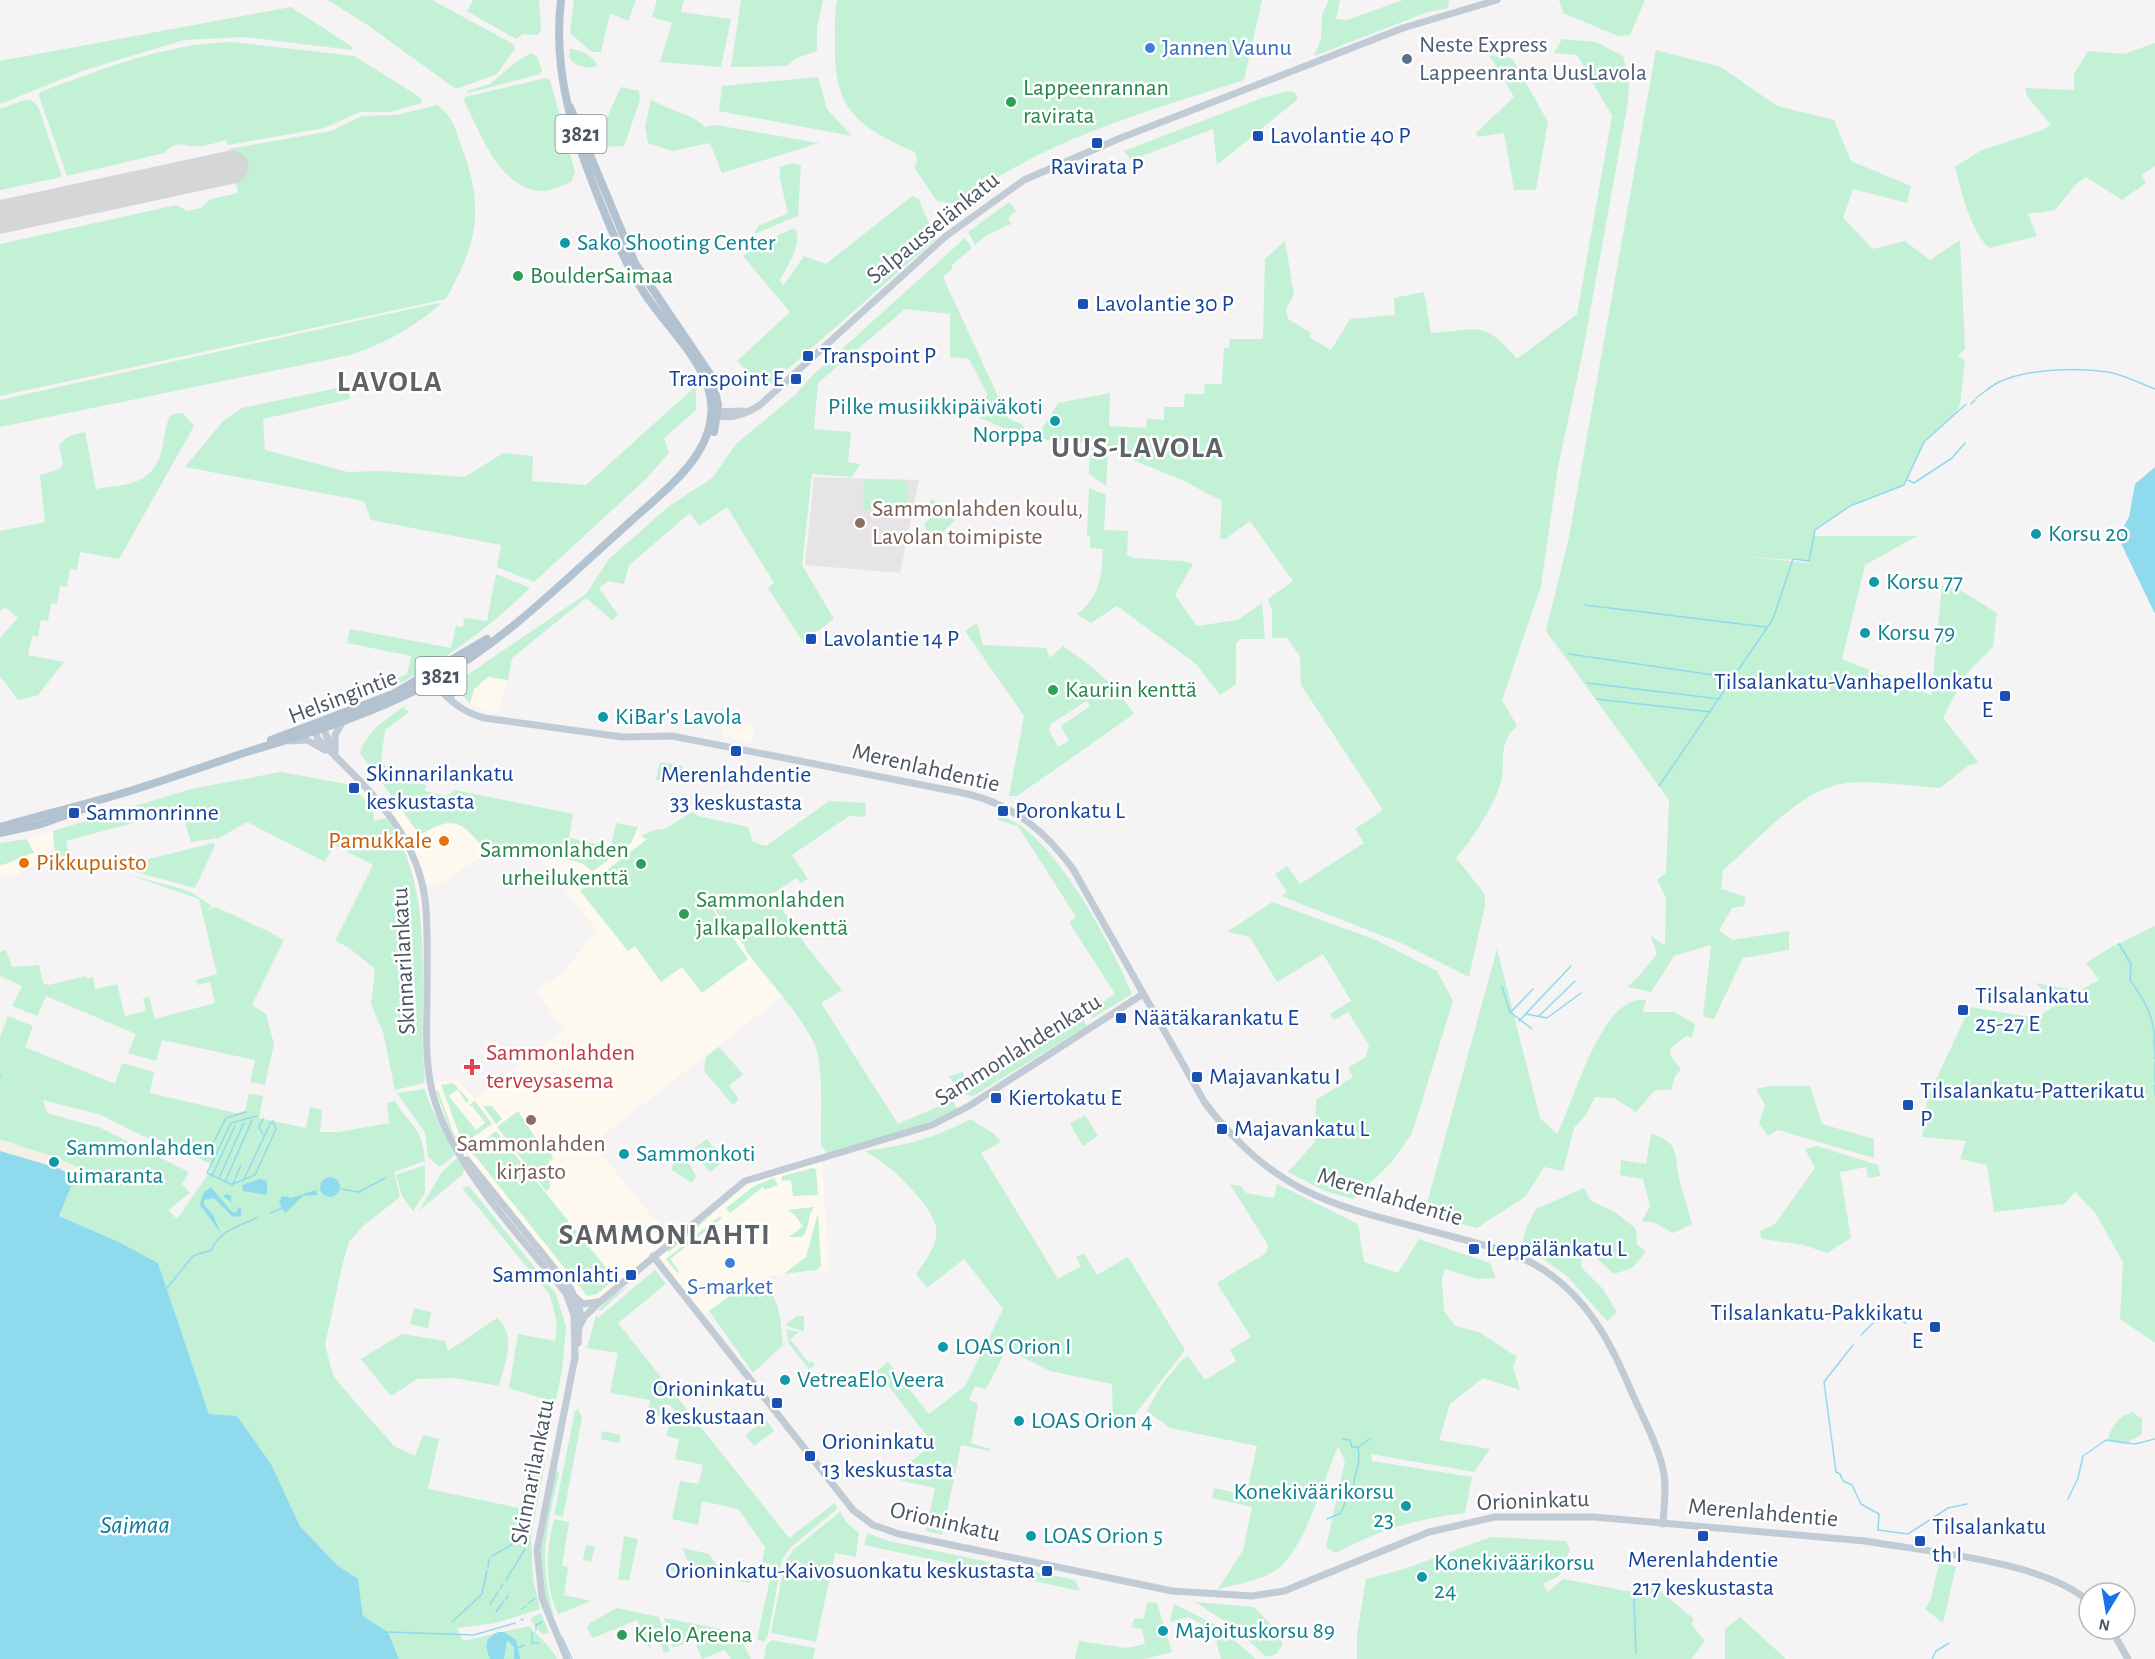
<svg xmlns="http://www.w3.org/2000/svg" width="2155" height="1659" font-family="'Alegreya Sans',sans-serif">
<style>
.commercial{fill:#fdf9ef}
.education{fill:#e6e4e5}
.green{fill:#c3f1d5;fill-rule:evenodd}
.sand{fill:#f5f0e5}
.water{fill:#90daee}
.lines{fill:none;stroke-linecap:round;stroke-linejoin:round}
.stream{stroke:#90daee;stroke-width:1.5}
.runway{stroke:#d5d6d8;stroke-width:33}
.secondary{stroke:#c1cbd6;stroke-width:7}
.primary{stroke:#b3c2d1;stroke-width:8}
.shop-dot{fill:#3f7fe0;stroke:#fff;stroke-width:2}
.service-dot{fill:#5c6f8a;stroke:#fff;stroke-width:2}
.leisure-dot{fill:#2e9e5b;stroke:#fff;stroke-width:2}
.transit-dot{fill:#1a4fb4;stroke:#fff;stroke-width:2}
.culture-dot{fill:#0f9aa8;stroke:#fff;stroke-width:2}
.education-dot{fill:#8d6e63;stroke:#fff;stroke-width:2}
.food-dot{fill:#e8710a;stroke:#fff;stroke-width:2}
.health-dot{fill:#e0444e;stroke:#fff;stroke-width:2}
.labels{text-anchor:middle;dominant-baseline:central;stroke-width:5;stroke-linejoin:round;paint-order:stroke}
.shield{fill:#fff;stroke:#808990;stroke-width:1.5}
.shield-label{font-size:22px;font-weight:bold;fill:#4a5661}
.service-label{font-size:24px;fill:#4e5e75;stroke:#fff;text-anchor:start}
.shop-label{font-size:24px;fill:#366cbe;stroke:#fff;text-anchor:start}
.leisure-label{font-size:24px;fill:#27864d;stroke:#fff;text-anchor:start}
.transit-label{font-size:24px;fill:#164399;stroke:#fff;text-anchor:start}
.street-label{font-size:24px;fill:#4a5661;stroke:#fff}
.culture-label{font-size:24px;fill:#0d838f;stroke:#fff;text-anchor:start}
.education-label{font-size:24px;fill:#785e54;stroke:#fff;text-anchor:start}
.food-label{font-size:24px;fill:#c56008;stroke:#fff;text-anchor:end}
.health-label{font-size:24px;fill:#be3a42;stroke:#fff;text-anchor:start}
.water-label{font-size:26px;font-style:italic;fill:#0c7c9b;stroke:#fff}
.district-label{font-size:30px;font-weight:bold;letter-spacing:1.5px;fill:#5f6368;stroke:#fff}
</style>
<rect width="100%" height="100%" fill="#f5f3f3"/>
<g class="commercial">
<path d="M489,676L508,680L498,713L483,710L470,704L474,689Z"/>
<path d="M723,720L754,726L752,743L722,736Z"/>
<path d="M455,790L573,814L569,838L611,847L616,823L638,827L641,836L648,839L693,884L744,945L746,951L781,997L593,1143L672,1241L745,1181L822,1158L829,1270L768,1276L758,1282L748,1283L700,1317L653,1257L601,1301L583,1304L459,1151L446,1130L431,1085L451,1080L458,1081L475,1098L565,1030L536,992L564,971L597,931L545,863L526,854L495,851L483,854L445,882L417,887L406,852L387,818L424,791L447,796Z"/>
<path d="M53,831V846L36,866L19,868L20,875L0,876V865L9,864L16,857L33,853L27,839Z"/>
</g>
<path class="education" d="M814,477L919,480L900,573L805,565Z"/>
<g class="green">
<path d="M328,0H432L513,44L515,49L497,74L456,89L366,24Z"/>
<path d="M473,0H539L541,30L538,35L523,34L516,39L467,11Z"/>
<path d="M574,0H636L628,21L610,13L601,52H592L570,33Z"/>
<path d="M657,0H684L681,12L731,19L721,67L660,62L672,23L652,17Z"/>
<path d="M741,0H823L817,28V51L797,58L787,66L731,67Z"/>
<path d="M837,0H1262L1244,80C1146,112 1041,140 959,204L937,201L914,167L917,162L915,152C860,128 834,111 835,47C835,30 834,16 837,0Z"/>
<path d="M1329,0H1340L1336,19L1347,20L1403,0H1449L1448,8L1428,12L1314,56L1321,40L1322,15Z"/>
<path d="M1559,0H1645L1630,35L1618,36L1563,13Z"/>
<path d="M291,7L354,48L351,50L245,37L184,40L85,70L0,104V61Z"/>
<path d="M1562,39L1596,42L1623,56L1629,79L1628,102L1583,351L1558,467L1541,586L1502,700L1517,726C1494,747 1509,766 1498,791C1488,814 1473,839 1456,858L1480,888L1485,896V905L1469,977L1401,943L1281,896L1287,892L1275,874L1287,866L1300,884L1364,843L1355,829L1383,810L1301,685L1300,656L1287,638H1272V611L1268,599L1293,581L1250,521L1224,540L1220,538L1222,501L1182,480L1108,450L1106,486L1089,474L1090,443L1036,439L1058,403L1110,393L1109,426L1146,428L1147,418L1164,420V407H1184L1185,394H1204L1205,384H1222L1224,348H1229L1230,339H1263L1265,259L1285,241L1294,295L1286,309L1288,319L1311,333L1309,337L1331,350L1350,319L1395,315L1394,298L1424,292L1431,333C1479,330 1483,319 1517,359L1577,314L1612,116L1577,55L1554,53Z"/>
<path d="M233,42L354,56L421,98L422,103L390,112H360L324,128L228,145L226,140C218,142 209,145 201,146C183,148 181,137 164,153L67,176L39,96L40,92C103,69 166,43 233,42Z"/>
<path d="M2155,43V166L2142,175L2146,183L2122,200L2086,177L2077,183L2055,210L2028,214L2037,236L1989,248C1969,228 1962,193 1955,167L1982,150L2040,131L2051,125L2027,96L2025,88L2074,90V74L2088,51L2124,54Z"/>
<path d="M570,49C579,49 596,57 597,66C588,70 573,66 569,57Z"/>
<path d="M1656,50L1721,67L1777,106L1834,120L1851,161L1911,186L1907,203L1853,189L1843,218L1873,249L1905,241L1930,260L1960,240L1965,349L1958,356L1965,360L1960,405L1953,417L1924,442L1904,485L1850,506L1815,530L1809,561L1740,556L1809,563L1814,536H1917L1865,565L1842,659L1931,695L1942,586L1960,590L1997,613L1993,647L1965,675L1943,718L1978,762L1968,766L1940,788C1912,786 1873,780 1847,783C1800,788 1757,842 1723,870L1721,889L1746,897L1744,906L1732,908L1719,930L1732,940L1789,931V950L1743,958L1714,1019L1703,1016L1711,945L1674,956L1651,992L1627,987L1638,977L1657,954L1650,935L1662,944L1665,943L1666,898L1657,880L1666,873L1669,800L1546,631L1569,537Z"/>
<path d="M531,53L537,57L542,70L540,74L468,93L467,91L490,84L516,62Z"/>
<path d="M1490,56L1512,58L1548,122L1536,190H1514L1504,133L1478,137L1476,133L1514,97Z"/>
<path d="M818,77L827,109L852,136L719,111L722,86Z"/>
<path d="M546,78L550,80L575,172L571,182C563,185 553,190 545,191C500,192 481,133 464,101L465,97Z"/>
<path d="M621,87L639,91L640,100L624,146C610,147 597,148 588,136L589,126H603Z"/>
<path d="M1287,91L1294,92L1298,99L1217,165L1213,129L1131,160L1124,151L1262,98Z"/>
<path d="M651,99C668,111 690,112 705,127L716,125L819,143L722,173L710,143L672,151L648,143L645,127Z"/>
<path d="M24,100H30L38,106L62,177L0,190V109Z"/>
<path d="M437,105C454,118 455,128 462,148C485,209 477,243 446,299L0,396V244L176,205L188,211L201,208L211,199L238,193L229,149L331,131L362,116L396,115Z"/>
<path d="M793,163L801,166L798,216L754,234L758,226L788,213L780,179V167Z"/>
<path d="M912,196L919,199C923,213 931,225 936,239L765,389L737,361L790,312L743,256L756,245L794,228C805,242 786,267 780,280L783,286L804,256L826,264Z"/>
<path d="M1009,202L1016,211L1008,218L1011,224L987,235L975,245L968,232Z"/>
<path d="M965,238L972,248L952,265V269L943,277L1008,418L1025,426L1020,435L980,418L987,394L969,359L950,357V314L905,309L818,383L814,429L851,432L848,462L860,464L852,477L812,474L802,565L834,619L803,642L768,588L774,583L727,507L699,526L690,513L629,565L624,584L608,581L599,588L618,615L612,620L586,598L512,658L508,680L488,677L474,689L470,704L454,684L586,594L609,559L668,507L712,478L736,444L795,395L813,375Z"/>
<path d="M438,303L440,305C410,329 386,343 350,355L0,427V400Z"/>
<path d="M347,386L350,399L263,419L265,450L348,472L380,471L465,477L503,453L533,456L532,481L586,485L696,386V410L664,438L669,453L647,478L534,582L497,567L501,545L371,520L364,501L185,467L223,421L242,408Z"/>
<path d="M183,413L194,426L119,559L80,552L77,570L70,569L67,587L60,586L57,604L51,603L48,621L41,620L38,637L32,636L28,655L64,662L38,695L18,700L0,676V638L18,618L5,607L0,611V531L45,522L40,475L58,470L63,465L59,445L69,436L85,432L96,489C129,484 155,485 163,445C165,434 165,423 172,414Z"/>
<path d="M864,479L908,481L907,511L863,509Z"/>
<path d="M1089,488L1106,495L1104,530L1128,531L1127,555L1133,558L1182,561L1193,564L1175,595L1197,626L1238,620L1262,603L1265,639H1241L1236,643V684L1220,695L1196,664L1117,606L1091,623L1077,614C1100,598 1102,574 1103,549L1090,548V536H1087Z"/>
<path d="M933,499L940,506L928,518L921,510Z"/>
<path d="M942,506L955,520L933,542L924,524Z"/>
<path d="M496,574L530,588C475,641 409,688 334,709L337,697L349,700L407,674L411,656L347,643L350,629L451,648L456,626L463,627L464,618L487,621Z"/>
<path d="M977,623L983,645L1046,648L1050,658L1063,646C1094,667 1113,683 1134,714L1017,796H1009L1024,716L965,631ZM1086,701L1090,706L1061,726L1069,741L1058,747L1049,730L1051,724Z"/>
<path d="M403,707L409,712L385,730L381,760L388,769L401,772V780L426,785L425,791L447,796L455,790L573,814L569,838L611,847L616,823L638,827L631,843L592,872C581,858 564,859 548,859C543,859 536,854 531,852C516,846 500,846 484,849C461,820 453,815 420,835L360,753C367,731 385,720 403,707Z"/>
<path d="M660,762L683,766L680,780H656Z"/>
<path d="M281,772L352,785L373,810L374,821L387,818C439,895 416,994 425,1081L420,1084L395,1090L383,1032L371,1004L375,969L348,947L335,941L373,865L334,845L325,862L247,822L219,838L191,842L181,810L66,841L72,868L57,870L53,831L191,789Z"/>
<path d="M829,801L866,803L865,817L849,816L792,855L808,879L801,883L796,878L772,894L807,947L842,990L821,1003L898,1124L953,1100L957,1109L918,1128L827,1153L821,1145C820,1117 824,1074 816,1048C807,1022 764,975 746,951L744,945L703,896L748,959L702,993L682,967L661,982L635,946L628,951L580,891L647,839L641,836L654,830L665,829L692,812L698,816L748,827L753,842L766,846Z"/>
<path d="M998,815C1051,827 1112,946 1132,994L1093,1018L1087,1012L1115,994L1069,922L1076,917L1018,826L998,820Z"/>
<path d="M27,839L34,853C22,856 12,863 0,865V843Z"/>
<path d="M213,843L215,845L195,888L117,867Z"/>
<path d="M127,874L189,891L212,906L206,911L216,907L261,928L259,933L262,928L284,940L252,1005L266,1014L274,1044L265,1085L250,1082L255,1060L162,1040L156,1061L128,1053L136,1034L46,996L37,1016L12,1006L22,986L0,976V952L6,950L12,967L39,965L43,983L48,985L86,976L87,979L93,977L95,989L117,984L125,1016L146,1011L143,998L149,997L155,1019L215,1003L210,982L197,985L196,980L217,974L199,899Z"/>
<path d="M1272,902L1376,940L1437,971L1453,1001L1412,1133L1392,1162L1353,1199L1325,1191L1288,1172L1315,1142L1316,1100L1353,1077L1348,1068L1366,1057L1369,1045L1348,1012L1334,1020L1330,1014L1351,1001L1323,954L1277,982L1250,937L1227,932Z"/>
<path d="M2155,926V1343L2120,1319L2123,1262L2096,1214L2075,1192L2064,1204L1994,1212L1987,1165L1960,1159L1966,1141L1922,1137L1927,1099L1970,1007L2036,1018L2055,1006L2036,983L2079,991L2099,980L2086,963L2111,947Z"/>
<path d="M1497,949L1540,1118L1557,1134C1574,1103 1601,993 1646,1000L1643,1012H1674L1695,1024L1692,1038L1686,1036L1671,1048L1670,1054L1681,1070L1675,1076L1671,1090H1655L1636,1112L1614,1098L1595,1097L1586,1115L1574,1128L1563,1171L1544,1167L1526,1196L1477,1228L1424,1214Z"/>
<path d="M1081,1015L1087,1026L972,1097L961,1092L949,1076L962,1072L971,1086Z"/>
<path d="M8,1016L33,1026L25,1047L115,1084L122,1063L154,1072L150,1093L236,1113L245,1111L249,1094L263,1096L259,1118L306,1128L310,1107L322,1110L320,1132H339L389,1123L387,1103L395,1101C411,1128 422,1125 425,1161L394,1172L400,1197L363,1226L349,1242L342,1266L325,1345L333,1375L344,1389L394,1446L415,1456L423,1435L439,1439L428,1489L519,1508L531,1458L545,1463L531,1536L533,1579L540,1609L496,1623L457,1628L463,1641L529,1626C539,1638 550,1645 557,1659H399L388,1632L363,1616L358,1579L337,1565L300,1526L271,1464L209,1414L158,1263L119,1242L59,1216L71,1187L83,1181L13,1143L0,1140V1037ZM43,1100L101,1115L151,1140L153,1137L211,1164L210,1172L177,1219L168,1210L190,1193L182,1184L189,1172L101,1128L47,1113Z"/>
<path d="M719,1047L743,1074L729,1086L739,1099L733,1105L704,1071L706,1057Z"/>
<path d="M453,1083L469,1100L466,1103L458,1089L449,1096L476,1130L485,1123L472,1106H468L475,1101L492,1124L463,1144L441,1085Z"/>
<path d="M1770,1086H1810L1822,1124L1874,1139V1158L1778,1130L1768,1136L1759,1124L1765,1105L1756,1089Z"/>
<path d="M425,1089L431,1107L455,1155L440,1167L428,1157L425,1132L397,1093Z"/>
<path d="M438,1090L453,1132L470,1159L451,1132L436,1091Z"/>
<path d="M483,1106H492L502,1119L496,1124Z"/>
<path d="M518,1111L536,1139L549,1141L553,1161L549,1159L550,1188L546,1191L497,1127Z"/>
<path d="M1085,1115L1098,1136L1083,1146L1070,1124Z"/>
<path d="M970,1119L993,1133L1001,1142L981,1153L1058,1279L1081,1266L1076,1257L1084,1253L1097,1275L1128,1257L1185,1350L1122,1431L1113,1429L1112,1384L1050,1371L1007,1349L986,1389L975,1386L969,1400L978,1404L971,1443L990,1449V1451L961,1445L942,1535L926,1531L935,1488L902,1481L896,1474L933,1444L877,1371L888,1362L929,1414L965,1386L1003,1309L964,1259L927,1288L916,1274C943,1237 944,1227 915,1193C898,1174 887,1164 865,1151C904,1146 936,1138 970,1119Z"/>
<path d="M496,1131L615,1279L597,1294L587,1296L471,1151Z"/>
<path d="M1651,1134C1679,1142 1674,1152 1679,1177C1682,1193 1688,1208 1692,1224L1673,1233L1655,1223L1642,1221L1650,1206L1643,1179L1620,1175L1621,1160L1646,1164Z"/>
<path d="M707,1139L724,1161L710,1172L692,1150Z"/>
<path d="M1817,1146L1878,1165L1880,1176L1868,1178L1866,1167L1840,1172L1851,1238L1827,1253L1804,1245L1762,1239L1759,1232L1775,1224L1815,1168L1805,1149Z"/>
<path d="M685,1156L696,1176L692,1183L672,1170L673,1165Z"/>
<path d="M457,1158L464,1169L463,1174L419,1211L442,1172Z"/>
<path d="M425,1165V1193L413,1211L402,1196L396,1175Z"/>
<path d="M813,1168L816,1169L818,1195L793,1196L791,1180L781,1181L782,1176Z"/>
<path d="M774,1178L778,1185L765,1190L763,1187L730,1213L726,1208L754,1186Z"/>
<path d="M1230,1184L1241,1186L1246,1193L1274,1198L1277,1184L1358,1224L1364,1262L1398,1273L1419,1239L1490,1263L1496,1278L1477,1279L1445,1269L1442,1280L1444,1311L1455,1326L1479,1332L1517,1357L1513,1367L1520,1390L1483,1378L1450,1404L1439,1440L1490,1449L1474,1472L1371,1454L1372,1461L1472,1477L1465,1513C1416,1519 1379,1530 1336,1553L1326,1547L1345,1461L1338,1446C1324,1478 1304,1552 1276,1570C1259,1581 1237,1584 1218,1589L1243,1550L1252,1507L1212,1498L1214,1488L1246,1495L1257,1446L1170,1428L1147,1411L1162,1384L1184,1358L1188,1356L1205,1380L1236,1361L1230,1350L1251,1337L1217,1283L1266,1253L1268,1245Z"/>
<path d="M469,1186L556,1294L566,1327L562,1370L551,1424L539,1420L544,1399L509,1388L518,1334L555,1341L557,1323L550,1295L462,1188Z"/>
<path d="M1584,1188L1591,1201L1615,1212L1636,1229L1637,1244L1646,1252L1632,1268L1614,1274L1590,1252L1582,1259L1581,1267L1602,1288L1617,1312L1607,1321L1568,1277L1522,1244L1526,1228L1536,1209Z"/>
<path d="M814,1207C807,1216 810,1229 802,1237H789L803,1226L794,1214L787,1210Z"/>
<path d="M717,1210L669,1252L666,1250Z"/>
<path d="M818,1213L821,1266L817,1270L784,1274L806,1257Z"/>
<path d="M720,1216L722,1218L670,1259L679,1271L678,1274L666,1259Z"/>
<path d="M655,1270L666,1284L618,1323L789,1538L835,1503L837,1509L790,1548L782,1560L768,1635L764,1642L757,1639L773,1565L762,1562L765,1547L738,1509L702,1501L698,1525L672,1519L680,1481L699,1484L703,1465L675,1459L679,1439L666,1436L671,1419L677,1415L670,1405L664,1404L663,1416L647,1414L650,1400L610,1393L618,1353L587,1348L596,1316L598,1318Z"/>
<path d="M758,1282C782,1296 780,1320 783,1345L753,1373L709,1311L748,1283Z"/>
<path d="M628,1286L602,1310L597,1311L614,1294Z"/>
<path d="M414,1308L431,1312L428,1328L410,1324Z"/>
<path d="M797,1316H804V1332L785,1325Z"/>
<path d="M497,1318C517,1336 505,1363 499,1386L455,1378L417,1379L391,1396L361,1359L402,1334L445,1341L448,1351Z"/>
<path d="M786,1329L799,1332L790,1339L809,1363L812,1361L815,1365L809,1369L789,1344Z"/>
<path d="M578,1409L582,1417L563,1517L554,1515L575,1411Z"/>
<path d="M2132,1412L2142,1419V1434L2124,1444L2107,1441C2112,1426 2117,1418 2132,1412Z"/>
<path d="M766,1420L774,1431L754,1446L745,1435Z"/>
<path d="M602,1431L621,1435L619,1443L601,1439Z"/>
<path d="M555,1467L559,1473C547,1530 537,1557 554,1616C525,1582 548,1507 555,1467Z"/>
<path d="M840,1512L846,1522L859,1533L856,1557L835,1553L816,1642L771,1633L785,1562L793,1550Z"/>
<path d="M554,1519L569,1522L562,1566L568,1567L564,1595L591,1601L558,1614C544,1585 546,1549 554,1519Z"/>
<path d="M868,1533L888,1541L1075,1580L1080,1591L864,1545Z"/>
<path d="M624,1536L638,1539L629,1581L618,1579Z"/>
<path d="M1491,1537L1566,1541L1570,1549L1559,1576L1543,1584L1548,1592L1563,1579L1632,1592L1634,1599L1651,1584L1694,1619L1691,1624L1705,1641L1691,1659H1357V1635L1366,1579L1404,1569Z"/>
<path d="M586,1545L595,1546L591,1562L583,1560Z"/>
<path d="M683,1548L709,1554L716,1564L752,1572L750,1583C723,1578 689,1579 683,1548Z"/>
<path d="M672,1560L690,1574L686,1578L666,1568V1563Z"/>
<path d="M1939,1563L1956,1566L1943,1623L1925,1609L1931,1599Z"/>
<path d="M1147,1602L1157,1603L1172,1652L1144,1659H1075L1079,1641L1126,1648L1145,1644L1142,1629L1132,1627L1134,1618L1144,1619Z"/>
<path d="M1195,1602L1254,1607L1282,1636V1646L1276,1654L1266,1657L1237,1629Z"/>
<path d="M1174,1604L1218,1626L1256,1659H1221L1213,1630L1188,1617L1170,1622Z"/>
<path d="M617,1608L659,1617L670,1651L664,1653L656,1628L653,1630L650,1650L637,1620L593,1638L587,1629L590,1623Z"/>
<path d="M541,1613L549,1633L542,1634L530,1619Z"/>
<path d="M1740,1617L1786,1659H1725V1629Z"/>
<path d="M664,1618L731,1631L738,1634L751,1659H731L725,1650L702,1659L694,1639L673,1648Z"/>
<path d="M772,1640L815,1648L813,1659H764L766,1645Z"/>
</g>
<path class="sand" d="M0,1140L56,1157L90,1173L83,1181L58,1168L0,1151Z"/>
<g class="water">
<path d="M2155,467V614L2118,537L2129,517L2135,484Z"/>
<path d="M0,1151L58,1168L83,1181L71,1187L59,1216L119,1242L158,1263L209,1414L237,1416L271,1464L300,1526L337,1565L358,1579L363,1616L388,1632L399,1659H0Z"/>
<circle cx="330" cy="1187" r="10"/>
<path d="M260,1179L267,1181V1195L243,1191L242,1185Z"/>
<path d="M211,1187L232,1212L236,1213L238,1208L223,1196L227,1194L231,1196V1203L241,1209V1216L233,1217L214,1198L204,1200V1205L213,1215L221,1233L200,1205L203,1193Z"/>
<path d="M316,1190L317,1195L303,1196L285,1213L279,1202L282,1196L291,1198Z"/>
<path d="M498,1632H504L516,1640L520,1659H514V1647L507,1640L504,1659H490C485,1647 484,1638 498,1632Z"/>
</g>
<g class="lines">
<g class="stream">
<path d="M1976,398C1983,393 1991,386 1999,382C2028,369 2077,367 2108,372C2124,375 2140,383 2155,389"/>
<path d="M1971,404L1975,400"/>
<path d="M1908,480L1914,483L1952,458L1965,443"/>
<path d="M1585,605L1766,627"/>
<path d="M1569,654L1734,678"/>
<path d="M1587,683L1720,699"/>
<path d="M1596,699L1711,712"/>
<path d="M1659,786L1773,619L1793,559L1809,561L1815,530L1850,506L1904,485L1924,442L1966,404"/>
<path d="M2119,944L2131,964L2130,980C2142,997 2151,1011 2154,1031C2155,1037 2153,1044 2155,1050"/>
<path d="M1502,987L1510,1012L1532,1029"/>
<path d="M1511,1012L1533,989"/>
<path d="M1526,1014L1547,1018L1581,993"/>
<path d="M1539,1016L1575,981"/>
<path d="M1519,1021L1571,966"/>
<path d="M2155,1050V1059"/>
<path d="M2155,1062V1082"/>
<path d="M0,1078V1076"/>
<path d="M2155,1085V1095"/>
<path d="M263,1119L259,1127L263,1134"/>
<path d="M205,1159L226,1118L246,1112"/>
<path d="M212,1176L235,1126"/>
<path d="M219,1178L244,1123"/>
<path d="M244,1179L271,1122"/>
<path d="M225,1182L252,1120"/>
<path d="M233,1183L241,1165"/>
<path d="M233,1184L255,1175L276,1129L273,1121"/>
<path d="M233,1185L207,1173L231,1123L257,1116"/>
<path d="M341,1189L359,1192L385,1178"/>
<path d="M270,1213L282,1208"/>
<path d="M167,1288L193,1256L211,1250C220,1231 238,1226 257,1218"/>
<path d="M1861,1335L1874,1322L1895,1319L1906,1323"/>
<path d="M1853,1345L1824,1382L1836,1472L1840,1474L1843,1481L1852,1485L1861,1504L1879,1514L1878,1530L1908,1534L1948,1508L1967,1504"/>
<path d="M1358,1447L1371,1438"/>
<path d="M2068,1499L2078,1478L2083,1456L2106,1440L2135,1444L2155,1439"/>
<path d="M1327,1519L1341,1513L1345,1503L1343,1494L1353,1487C1355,1470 1361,1466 1358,1447H1352L1350,1440L1342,1439"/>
<path d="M516,1530L532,1485L531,1460"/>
<path d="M528,1544L529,1542"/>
<path d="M492,1556L511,1545L512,1541"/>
<path d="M488,1567L489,1559"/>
<path d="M506,1580L525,1549"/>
<path d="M500,1589L503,1584"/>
<path d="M506,1599L508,1596"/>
<path d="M1634,1599L1636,1654"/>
<path d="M529,1603L534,1599"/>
<path d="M490,1604L498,1592"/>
<path d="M522,1609L526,1606"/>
<path d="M496,1612L504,1601"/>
<path d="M521,1620L523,1619"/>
<path d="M452,1622L482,1594L487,1570"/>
<path d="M536,1630V1625L542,1622"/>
<path d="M388,1632L474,1635L515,1623"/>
<path d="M532,1633V1643H539"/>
<path d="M562,1637L572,1659"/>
<path d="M518,1648L524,1645"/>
<path d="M1932,1659L1936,1651L1949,1643"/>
</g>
<path class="runway" d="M0,217L232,167"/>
<g class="secondary">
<path d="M713,412L743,411"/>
<path d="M713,414C729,421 746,414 760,405L946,236L1024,180L1118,139L1403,28L1497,0"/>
<path d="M432,672C438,695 462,712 484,718L622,737L672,736L968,794C1015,806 1045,831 1073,869L1205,1103C1280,1201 1343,1207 1454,1237C1488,1246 1523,1254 1551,1275C1592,1305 1613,1348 1632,1393C1643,1418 1657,1443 1663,1469C1667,1486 1664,1506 1663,1524"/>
<path d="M437,675L451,698"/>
<path d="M323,728L333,751"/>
<path d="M315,731L318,739C367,788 420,834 426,908C428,936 427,966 427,994C427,1028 424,1065 434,1098C454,1168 521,1237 566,1293L574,1315L575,1360"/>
<path d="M291,741L307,740L325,750"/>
<path d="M335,756V735L343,721"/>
<path d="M467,1160L571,1289L580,1311L578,1343"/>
<path d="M653,1256L853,1510L873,1525L899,1534L1172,1591L1252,1596L1284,1591L1429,1532L1495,1517H1594L1865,1541C1924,1551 2048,1562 2089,1602"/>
<path d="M576,1298L583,1304L598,1302"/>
<path d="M580,1325L585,1316L601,1301L745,1181L932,1125L969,1106L1143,994"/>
<path d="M2111,1629L2128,1659"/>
<path d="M567,1659L542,1598L537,1550L575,1357"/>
</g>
<g class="primary">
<path d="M570,107L635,263L712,377L718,405L714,432"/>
<path d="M271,740L393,694L487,639"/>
<path d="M0,827C40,815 80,806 120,794C164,781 207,765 250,751C313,732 376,713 433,681C507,640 569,576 631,521C671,485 730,443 706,382C693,349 662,321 643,291C626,265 614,237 603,209C575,141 552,75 561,0"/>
<path d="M0,833L41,824L89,807"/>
</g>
</g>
<g class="shop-dot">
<circle cx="1150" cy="48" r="6"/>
<circle cx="730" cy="1263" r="6"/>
</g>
<circle class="service-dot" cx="1407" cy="59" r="6"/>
<g class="leisure-dot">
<circle cx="1011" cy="102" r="6"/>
<circle cx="518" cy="276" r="6"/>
<circle cx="1053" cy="690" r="6"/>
<circle cx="641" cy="864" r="6"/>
<circle cx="684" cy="914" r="6"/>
<circle cx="622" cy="1635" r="6"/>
</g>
<g class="transit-dot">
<rect x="1252" y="130" width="12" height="12" rx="3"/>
<rect x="1091" y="137" width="12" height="12" rx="3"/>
<rect x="1077" y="298" width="12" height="12" rx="3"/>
<rect x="802" y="350" width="12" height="12" rx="3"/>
<rect x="790" y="373" width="12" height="12" rx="3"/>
<rect x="805" y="633" width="12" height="12" rx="3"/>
<rect x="1999" y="690" width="12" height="12" rx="3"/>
<rect x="730" y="745" width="12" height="12" rx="3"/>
<rect x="348" y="782" width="12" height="12" rx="3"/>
<rect x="997" y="805" width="12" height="12" rx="3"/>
<rect x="68" y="807" width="12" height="12" rx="3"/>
<rect x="1957" y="1004" width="12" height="12" rx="3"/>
<rect x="1115" y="1012" width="12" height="12" rx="3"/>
<rect x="1191" y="1071" width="12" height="12" rx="3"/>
<rect x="990" y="1092" width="12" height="12" rx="3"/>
<rect x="1902" y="1099" width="12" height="12" rx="3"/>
<rect x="1216" y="1123" width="12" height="12" rx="3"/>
<rect x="1468" y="1243" width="12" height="12" rx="3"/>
<rect x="625" y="1269" width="12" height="12" rx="3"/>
<rect x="1929" y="1321" width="12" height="12" rx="3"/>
<rect x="771" y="1397" width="12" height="12" rx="3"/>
<rect x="804" y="1450" width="12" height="12" rx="3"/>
<rect x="1697" y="1530" width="12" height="12" rx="3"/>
<rect x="1914" y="1535" width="12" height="12" rx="3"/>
<rect x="1041" y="1565" width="12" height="12" rx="3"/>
</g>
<g class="culture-dot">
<circle cx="565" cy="243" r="6"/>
<circle cx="1055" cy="421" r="6"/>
<circle cx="2036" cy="534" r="6"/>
<circle cx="1874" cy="582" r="6"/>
<circle cx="1865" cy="633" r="6"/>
<circle cx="603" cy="717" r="6"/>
<circle cx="624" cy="1154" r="6"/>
<circle cx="54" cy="1162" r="6"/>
<circle cx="943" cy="1347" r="6"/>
<circle cx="785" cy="1380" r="6"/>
<circle cx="1019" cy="1421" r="6"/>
<circle cx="1406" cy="1506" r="6"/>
<circle cx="1031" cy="1536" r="6"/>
<circle cx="1422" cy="1577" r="6"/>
<circle cx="1163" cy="1631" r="6"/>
</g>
<g class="education-dot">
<circle cx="860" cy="523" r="6"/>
<circle cx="531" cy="1120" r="6"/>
</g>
<g class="food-dot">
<circle cx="444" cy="841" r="6"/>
<circle cx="24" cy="863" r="6"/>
</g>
<path class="health-dot" d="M469 1058h6v6h6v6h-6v6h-6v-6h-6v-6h6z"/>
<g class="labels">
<g class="shield">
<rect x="555.5" y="115" width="51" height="38" rx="4.5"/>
<rect x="415.5" y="657" width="51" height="38" rx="4.5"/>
</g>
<g class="shield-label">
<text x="581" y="134">3821</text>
<text x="441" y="676">3821</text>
</g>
<g class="service-label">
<text x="1419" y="45">Neste Express<tspan x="1419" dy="28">Lappeenranta UusLavola</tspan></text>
</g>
<g class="shop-label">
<text x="1162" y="48">Jannen Vaunu</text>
<text x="730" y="1287" text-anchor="middle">S-market</text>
</g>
<g class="leisure-label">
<text x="1023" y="88">Lappeenrannan<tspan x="1023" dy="28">ravirata</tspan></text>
<text x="530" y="276">BoulderSaimaa</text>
<text x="1065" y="690">Kauriin kenttä</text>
<text x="629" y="850" text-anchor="end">Sammonlahden<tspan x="629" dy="28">urheilukenttä</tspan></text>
<text x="696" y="900">Sammonlahden<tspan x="696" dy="28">jalkapallokenttä</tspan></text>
<text x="634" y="1635">Kielo Areena</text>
</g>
<g class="transit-label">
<text x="1270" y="136">Lavolantie 40 P</text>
<text x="1097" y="167" text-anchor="middle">Ravirata P</text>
<text x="1095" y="304">Lavolantie 30 P</text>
<text x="820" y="356">Transpoint P</text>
<text x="784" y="379" text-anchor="end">Transpoint E</text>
<text x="823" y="639">Lavolantie 14 P</text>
<text x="1993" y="682" text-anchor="end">Tilsalankatu-Vanhapellonkatu<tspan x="1993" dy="28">E</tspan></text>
<text x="366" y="774">Skinnarilankatu<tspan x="366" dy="28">keskustasta</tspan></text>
<text x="736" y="775" text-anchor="middle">Merenlahdentie<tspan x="736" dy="28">33 keskustasta</tspan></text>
<text x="1015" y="811">Poronkatu L</text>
<text x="86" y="813">Sammonrinne</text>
<text x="1975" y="996">Tilsalankatu<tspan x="1975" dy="28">25-27 E</tspan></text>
<text x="1133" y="1018">Näätäkarankatu E</text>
<text x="1209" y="1077">Majavankatu I</text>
<text x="1920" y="1091">Tilsalankatu-Patterikatu<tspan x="1920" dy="28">P</tspan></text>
<text x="1008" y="1098">Kiertokatu E</text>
<text x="1234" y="1129">Majavankatu L</text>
<text x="1486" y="1249">Leppälänkatu L</text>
<text x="619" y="1275" text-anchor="end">Sammonlahti</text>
<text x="1923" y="1313" text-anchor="end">Tilsalankatu-Pakkikatu<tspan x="1923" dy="28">E</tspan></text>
<text x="765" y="1389" text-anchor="end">Orioninkatu<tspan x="765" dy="28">8 keskustaan</tspan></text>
<text x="822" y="1442">Orioninkatu<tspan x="822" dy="28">13 keskustasta</tspan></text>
<text x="1932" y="1527">Tilsalankatu<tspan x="1932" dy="28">th I</tspan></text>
<text x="1703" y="1560" text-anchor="middle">Merenlahdentie<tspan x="1703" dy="28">217 keskustasta</tspan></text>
<text x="1035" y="1571" text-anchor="end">Orioninkatu-Kaivosuonkatu keskustasta</text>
</g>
<g class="street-label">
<text transform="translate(933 228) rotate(-39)">Salpausselänkatu</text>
<text transform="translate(343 697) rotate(-21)">Helsingintie</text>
<text transform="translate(926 768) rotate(13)">Merenlahdentie</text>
<text transform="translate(404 961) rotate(-93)">Skinnarilankatu</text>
<text transform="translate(1018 1050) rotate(-32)">Sammonlahdenkatu</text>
<text transform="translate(1390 1197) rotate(17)">Merenlahdentie</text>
<text transform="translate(533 1472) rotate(-79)">Skinnarilankatu</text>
<text transform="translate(1533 1501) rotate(-2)">Orioninkatu</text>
<text transform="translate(1763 1513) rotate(5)">Merenlahdentie</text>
<text transform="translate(945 1522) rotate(13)">Orioninkatu</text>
</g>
<g class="culture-label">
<text x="577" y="243">Sako Shooting Center</text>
<text x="1043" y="407" text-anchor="end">Pilke musiikkipäiväkoti<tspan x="1043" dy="28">Norppa</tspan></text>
<text x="2048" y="534">Korsu 20</text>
<text x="1886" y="582">Korsu 77</text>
<text x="1877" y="633">Korsu 79</text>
<text x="615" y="717">KiBar's Lavola</text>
<text x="66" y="1148">Sammonlahden<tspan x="66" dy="28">uimaranta</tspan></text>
<text x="636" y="1154">Sammonkoti</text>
<text x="955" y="1347">LOAS Orion I</text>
<text x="797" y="1380">VetreaElo Veera</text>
<text x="1031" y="1421">LOAS Orion 4</text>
<text x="1394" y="1492" text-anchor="end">Konekiväärikorsu<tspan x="1394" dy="28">23</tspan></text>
<text x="1043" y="1536">LOAS Orion 5</text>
<text x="1434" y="1563">Konekiväärikorsu<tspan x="1434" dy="28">24</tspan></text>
<text x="1175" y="1631">Majoituskorsu 89</text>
</g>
<g class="education-label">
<text x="872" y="509">Sammonlahden koulu,<tspan x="872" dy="28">Lavolan toimipiste</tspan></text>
<text x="531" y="1144" text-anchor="middle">Sammonlahden<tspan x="531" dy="28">kirjasto</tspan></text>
</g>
<g class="food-label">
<text x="432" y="841">Pamukkale</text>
<text x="36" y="863" text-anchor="start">Pikkupuisto</text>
</g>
<g class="health-label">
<text x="486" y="1053">Sammonlahden<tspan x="486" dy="28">terveysasema</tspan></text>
</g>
<g class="water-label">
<text x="135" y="1525">Saimaa</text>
</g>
<g class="district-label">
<text x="390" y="382">LAVOLA</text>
<text x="1138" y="448">UUS-LAVOLA</text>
<text x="665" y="1235">SAMMONLAHTI</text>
</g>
</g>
<g transform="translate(2107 1611) rotate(191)"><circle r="28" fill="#ffffff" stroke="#b7bbc0" stroke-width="1.5"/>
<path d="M0-4.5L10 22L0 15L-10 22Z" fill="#1a73e8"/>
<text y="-9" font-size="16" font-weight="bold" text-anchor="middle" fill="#4a5661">N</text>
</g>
</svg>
